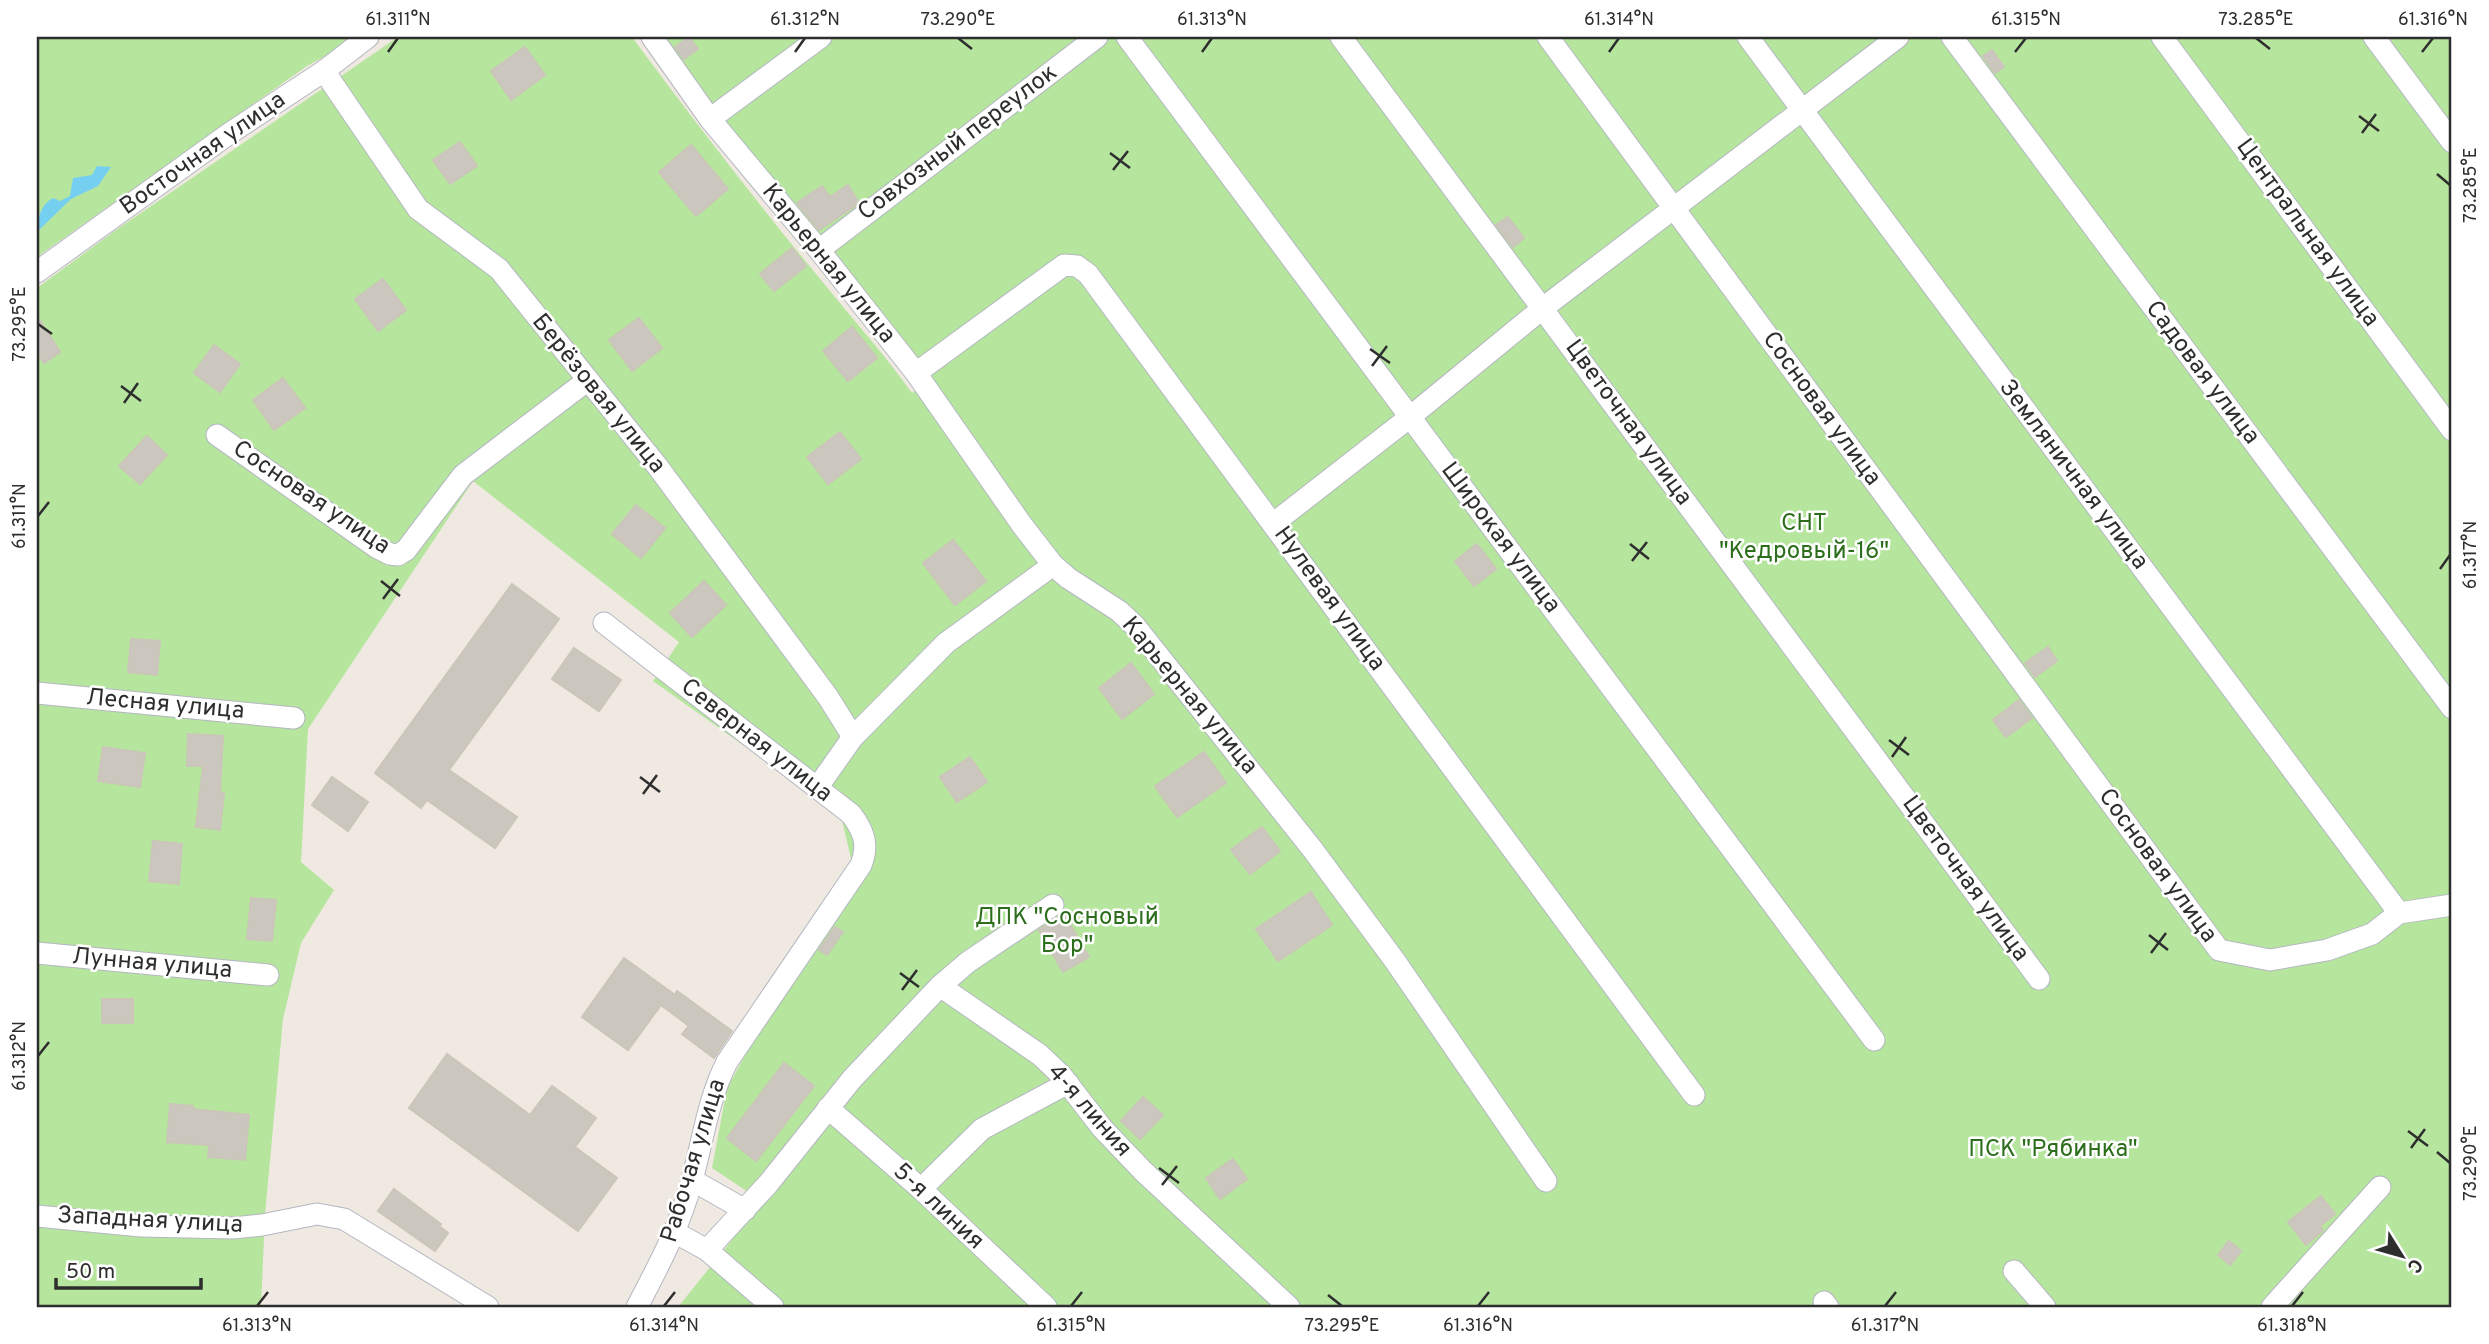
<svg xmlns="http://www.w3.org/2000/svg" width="2489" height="1344" font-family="Overpass,sans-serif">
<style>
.green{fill:#b6e59e}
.water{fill:#75cff0}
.building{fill:#cbc7bf;stroke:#cbc5ba;stroke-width:2}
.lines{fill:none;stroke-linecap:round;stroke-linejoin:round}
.minor-casing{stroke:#b4b7c1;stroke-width:23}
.minor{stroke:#fff;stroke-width:21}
.ticks{fill:none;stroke:#2e2e2e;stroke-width:2.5}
.labels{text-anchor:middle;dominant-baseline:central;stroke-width:5;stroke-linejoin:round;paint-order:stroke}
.street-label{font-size:24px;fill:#2e2e2e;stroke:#fff}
.park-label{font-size:24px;fill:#2c6e1b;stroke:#fff}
.neatline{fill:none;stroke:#2e2e2e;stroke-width:2.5}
.ticks-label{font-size:18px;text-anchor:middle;fill:#2e2e2e}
</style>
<rect width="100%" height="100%" fill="#efe9e1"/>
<g class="green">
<path d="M37,37H354L340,48L307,66L37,257Z"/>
<path d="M398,37H632C697,125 765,213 835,297C861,329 888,359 912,393L932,376L735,139L659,37H2452V1307H678L827,1122L915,1196L828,1098L751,1194L712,1168L727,1088L852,863L842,820L802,787L653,681L679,642L473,481L308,729L301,862L334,890L301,943L283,1019L265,1215L261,1307H37V288L116,230Z"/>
</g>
<path class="water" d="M97,166L111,167L98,186L71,199L37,232C37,219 41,204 53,198L60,201L70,196L73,178L92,175Z"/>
<g class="building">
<path d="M689,37L698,49L684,59L675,47Z"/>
<path d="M525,47L545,75L511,100L491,71Z"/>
<path d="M1992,50L2004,67L1995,73L1983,56Z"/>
<path d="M460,142L477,166L450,184L433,160Z"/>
<path d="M691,145L728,189L696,216L659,172Z"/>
<path d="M848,185L859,203L819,230L797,203L822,186L830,197Z"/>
<path d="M1508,217L1524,238L1513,247L1496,225Z"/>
<path d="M792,248L806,266L774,291L760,274Z"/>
<path d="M383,279L406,310L378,331L355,299Z"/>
<path d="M37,316L60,352L44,363L37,352Z"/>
<path d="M639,318L662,348L632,371L609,340Z"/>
<path d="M852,327L877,358L848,381L823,351Z"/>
<path d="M214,345L240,364L220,392L194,373Z"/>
<path d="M283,378L305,408L274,430L253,400Z"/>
<path d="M840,432L861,459L828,484L807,457Z"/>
<path d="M147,436L167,455L140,484L119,466Z"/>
<path d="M636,505L665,528L641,558L612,534Z"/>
<path d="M953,540L986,581L955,605L923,563Z"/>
<path d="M1477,544L1496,569L1474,586L1455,561Z"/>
<path d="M704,581L726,605L692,637L670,613Z"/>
<path d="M512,584L559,619L449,770L517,817L495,848L427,800L421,808L375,773Z"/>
<path d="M131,639L160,641L157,675L128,672Z"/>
<path d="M2048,647L2057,661L2035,677L2025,663Z"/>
<path d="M574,648L621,680L599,711L552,679Z"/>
<path d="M1131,663L1154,694L1122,719L1099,688Z"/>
<path d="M2019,700L2032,718L2006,737L1993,720Z"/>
<path d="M188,734L223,736L220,792L224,793L220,830L196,827L203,766H187Z"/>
<path d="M103,747L145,753L140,787L98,781Z"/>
<path d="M1204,752L1226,783L1177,817L1155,786Z"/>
<path d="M970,757L987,782L957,802L940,777Z"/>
<path d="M332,777L368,802L348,831L312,805Z"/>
<path d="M1262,827L1280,851L1250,874L1231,850Z"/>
<path d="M153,841L182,844L179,884L149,881Z"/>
<path d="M1311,892L1332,925L1278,961L1256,929Z"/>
<path d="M251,898L276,900L272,941L247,939Z"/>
<path d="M1064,914L1089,957L1063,972L1039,930Z"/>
<path d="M835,927L843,932L827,955L819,950Z"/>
<path d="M624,958L675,995L677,991L732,1031L714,1058L682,1034L689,1026L661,1005L628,1050L582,1017Z"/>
<rect x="102" y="999" width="31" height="24"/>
<path d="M447,1054L530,1115L552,1086L596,1118L575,1147L617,1178L578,1231L409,1108Z"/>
<path d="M784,1063L814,1086L756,1161L727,1138Z"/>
<path d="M1143,1097L1163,1115L1140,1139L1121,1121Z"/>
<path d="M170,1104L193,1106V1109L249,1115L245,1160L208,1157L209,1145L167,1142Z"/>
<path d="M1233,1159L1247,1179L1220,1199L1206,1178Z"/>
<path d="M394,1189L441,1224L439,1226L448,1233L435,1251L378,1211Z"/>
<path d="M2321,1196L2335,1214L2320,1226L2323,1230L2306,1245L2288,1222Z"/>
<path d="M2229,1241L2241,1251L2230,1265L2218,1255Z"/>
</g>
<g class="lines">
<defs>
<g id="minor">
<path d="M652,37L710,119L819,250L916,373L1022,525L1053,565L1068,578L1119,611L1135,626L1313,850L1395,961L1546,1181"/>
<path d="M1127,37L1874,1040"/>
<path d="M1341,37L2039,979"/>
<path d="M1548,37L2219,950L2270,960L2327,950L2372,934L2399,913L2452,905"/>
<path d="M1748,37L2399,913"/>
<path d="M1952,37L2452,708"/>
<path d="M2162,37L2452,430"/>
<path d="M2374,37L2452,142"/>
<path d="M324,71L418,209L499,269L658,467L828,697L853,737"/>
<path d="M710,119L821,37"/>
<path d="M819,250L1097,37"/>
<path d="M37,272L230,133L324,71L368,37"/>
<path d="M916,373L1064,265L1077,266L1088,274L1694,1095"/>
<path d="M217,435L376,547L390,554L398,555L406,550L463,475L588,380"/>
<path d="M1274,523L1410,417L1543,308L1898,37"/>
<path d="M604,623L851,814C864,831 869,845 861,865L727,1062C708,1099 703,1140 692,1180C680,1226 659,1265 637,1307"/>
<path d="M37,693L294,718"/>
<path d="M817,788L853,737L946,643L1053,565"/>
<path d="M37,953L268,975"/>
<path d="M940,986L1040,1055L1061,1075L1102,1128L1143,1171L1289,1307"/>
<path d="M828,1108L921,1189L1046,1307"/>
<path d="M692,1180L745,1210"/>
<path d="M921,1189L982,1129L1068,1083"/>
<path d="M37,1216L141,1226L233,1228L262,1225L317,1214L344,1219L488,1307"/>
<path d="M676,1233L707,1250L773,1307"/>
<path d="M707,1250L768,1184L852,1079L940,986L968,962L1053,905"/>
<path d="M2014,1271L2045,1307"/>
<path d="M1824,1302L1828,1307"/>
<path d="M2272,1307L2380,1187"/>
</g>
</defs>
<use href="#minor" class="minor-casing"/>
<use href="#minor" class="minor"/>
</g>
<path class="ticks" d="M958,38L972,49M2256,38L2270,49M388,52L398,38M795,52L805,38M1202,52L1212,38M1609,52L1619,38M2015,52L2026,38M2422,52L2433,38M2359,116L2379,131M2362,133L2376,114M1110,153L1130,168M1113,170L1128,151M2437,174L2450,185M38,324L52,334M1370,349L1390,363M1372,366L1387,346M121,386L141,401M124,403L138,383M38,516L49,502M1630,544L1649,559M1632,561L1647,542M2440,569L2450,555M381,581L400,596M383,599L398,579M1889,740L1909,755M1892,757L1906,737M640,777L660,792M643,794L657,775M2149,935L2168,950M2151,953L2166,933M900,973L919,987M902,990L917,970M38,1056L49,1042M2408,1131L2428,1146M2411,1148L2425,1129M2437,1152L2450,1163M1159,1168L1179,1183M1162,1185L1177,1166M1328,1295L1342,1306M257,1306L268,1292M664,1306L675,1292M1071,1306L1082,1292M1478,1306L1489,1292M1885,1306L1896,1292M2292,1306L2303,1292"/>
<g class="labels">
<g class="street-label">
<text transform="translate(958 143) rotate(-37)">Совхозный переулок</text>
<text transform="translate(203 154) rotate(-35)">Восточная улица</text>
<text transform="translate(2307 233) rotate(54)">Центральная улица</text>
<text transform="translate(828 264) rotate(51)">Карьерная улица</text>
<text transform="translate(2202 373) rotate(53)">Садовая улица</text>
<text transform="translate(598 394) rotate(51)">Берёзовая улица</text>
<text transform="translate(1821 409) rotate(54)">Сосновая улица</text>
<text transform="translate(1628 423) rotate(54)">Цветочная улица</text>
<text transform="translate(2073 475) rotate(53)">Земляничная улица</text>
<text transform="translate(311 498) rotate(34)">Сосновая улица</text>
<text transform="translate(1500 538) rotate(53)">Широкая улица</text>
<text transform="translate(1329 599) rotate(54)">Нулевая улица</text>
<text transform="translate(1189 696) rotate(50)">Карьерная улица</text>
<text transform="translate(165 705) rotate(5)">Лесная улица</text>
<text transform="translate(756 741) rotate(38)">Северная улица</text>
<text transform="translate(2157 866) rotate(54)">Сосновая улица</text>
<text transform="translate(1965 879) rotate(54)">Цветочная улица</text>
<text transform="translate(152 964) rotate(5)">Лунная улица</text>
<text transform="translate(1089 1111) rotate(49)">4-я линия</text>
<text transform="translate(694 1161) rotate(-73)">Рабочая улица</text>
<text transform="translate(938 1207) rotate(43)">5-я линия</text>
<text transform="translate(150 1221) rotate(3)">Западная улица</text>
</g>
<g class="park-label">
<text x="1804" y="524">СНТ<tspan x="1804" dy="28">"Кедровый-16"</tspan></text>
<text x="1067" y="918">ДПК "Сосновый<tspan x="1067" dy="28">Бор"</tspan></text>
<text x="2053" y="1150">ПСК "Рябинка"</text>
</g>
</g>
<rect width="2489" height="1344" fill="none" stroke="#ffffff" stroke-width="77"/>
<g transform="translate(2402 1256) rotate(127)" stroke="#ffffff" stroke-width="5" paint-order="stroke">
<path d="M0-5L12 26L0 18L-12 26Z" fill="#2e2e2e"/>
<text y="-10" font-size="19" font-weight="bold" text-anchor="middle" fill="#2e2e2e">С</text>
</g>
<path d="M56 1278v10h145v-10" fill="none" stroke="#2e2e2e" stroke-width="3.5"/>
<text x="66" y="1278" font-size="21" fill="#2e2e2e" stroke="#ffffff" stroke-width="5" paint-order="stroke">50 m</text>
<rect x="38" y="38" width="2412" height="1268" class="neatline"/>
<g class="ticks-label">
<text x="398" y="25">61.311°N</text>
<text x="805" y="25">61.312°N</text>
<text x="958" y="25">73.290°E</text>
<text x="1212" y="25">61.313°N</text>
<text x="1619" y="25">61.314°N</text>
<text x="2026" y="25">61.315°N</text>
<text x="2256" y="25">73.285°E</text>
<text x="2433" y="25">61.316°N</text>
<text transform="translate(2470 185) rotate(-90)" y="6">73.285°E</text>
<text transform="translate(19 324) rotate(-90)" y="6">73.295°E</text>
<text transform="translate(19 516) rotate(-90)" y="6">61.311°N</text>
<text transform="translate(2470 555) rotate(-90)" y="6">61.317°N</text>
<text transform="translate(19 1056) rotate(-90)" y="6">61.312°N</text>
<text transform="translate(2470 1163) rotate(-90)" y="6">73.290°E</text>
<text x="257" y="1331">61.313°N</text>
<text x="664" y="1331">61.314°N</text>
<text x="1071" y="1331">61.315°N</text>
<text x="1342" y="1331">73.295°E</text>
<text x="1478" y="1331">61.316°N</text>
<text x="1885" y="1331">61.317°N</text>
<text x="2292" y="1331">61.318°N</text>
</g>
</svg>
